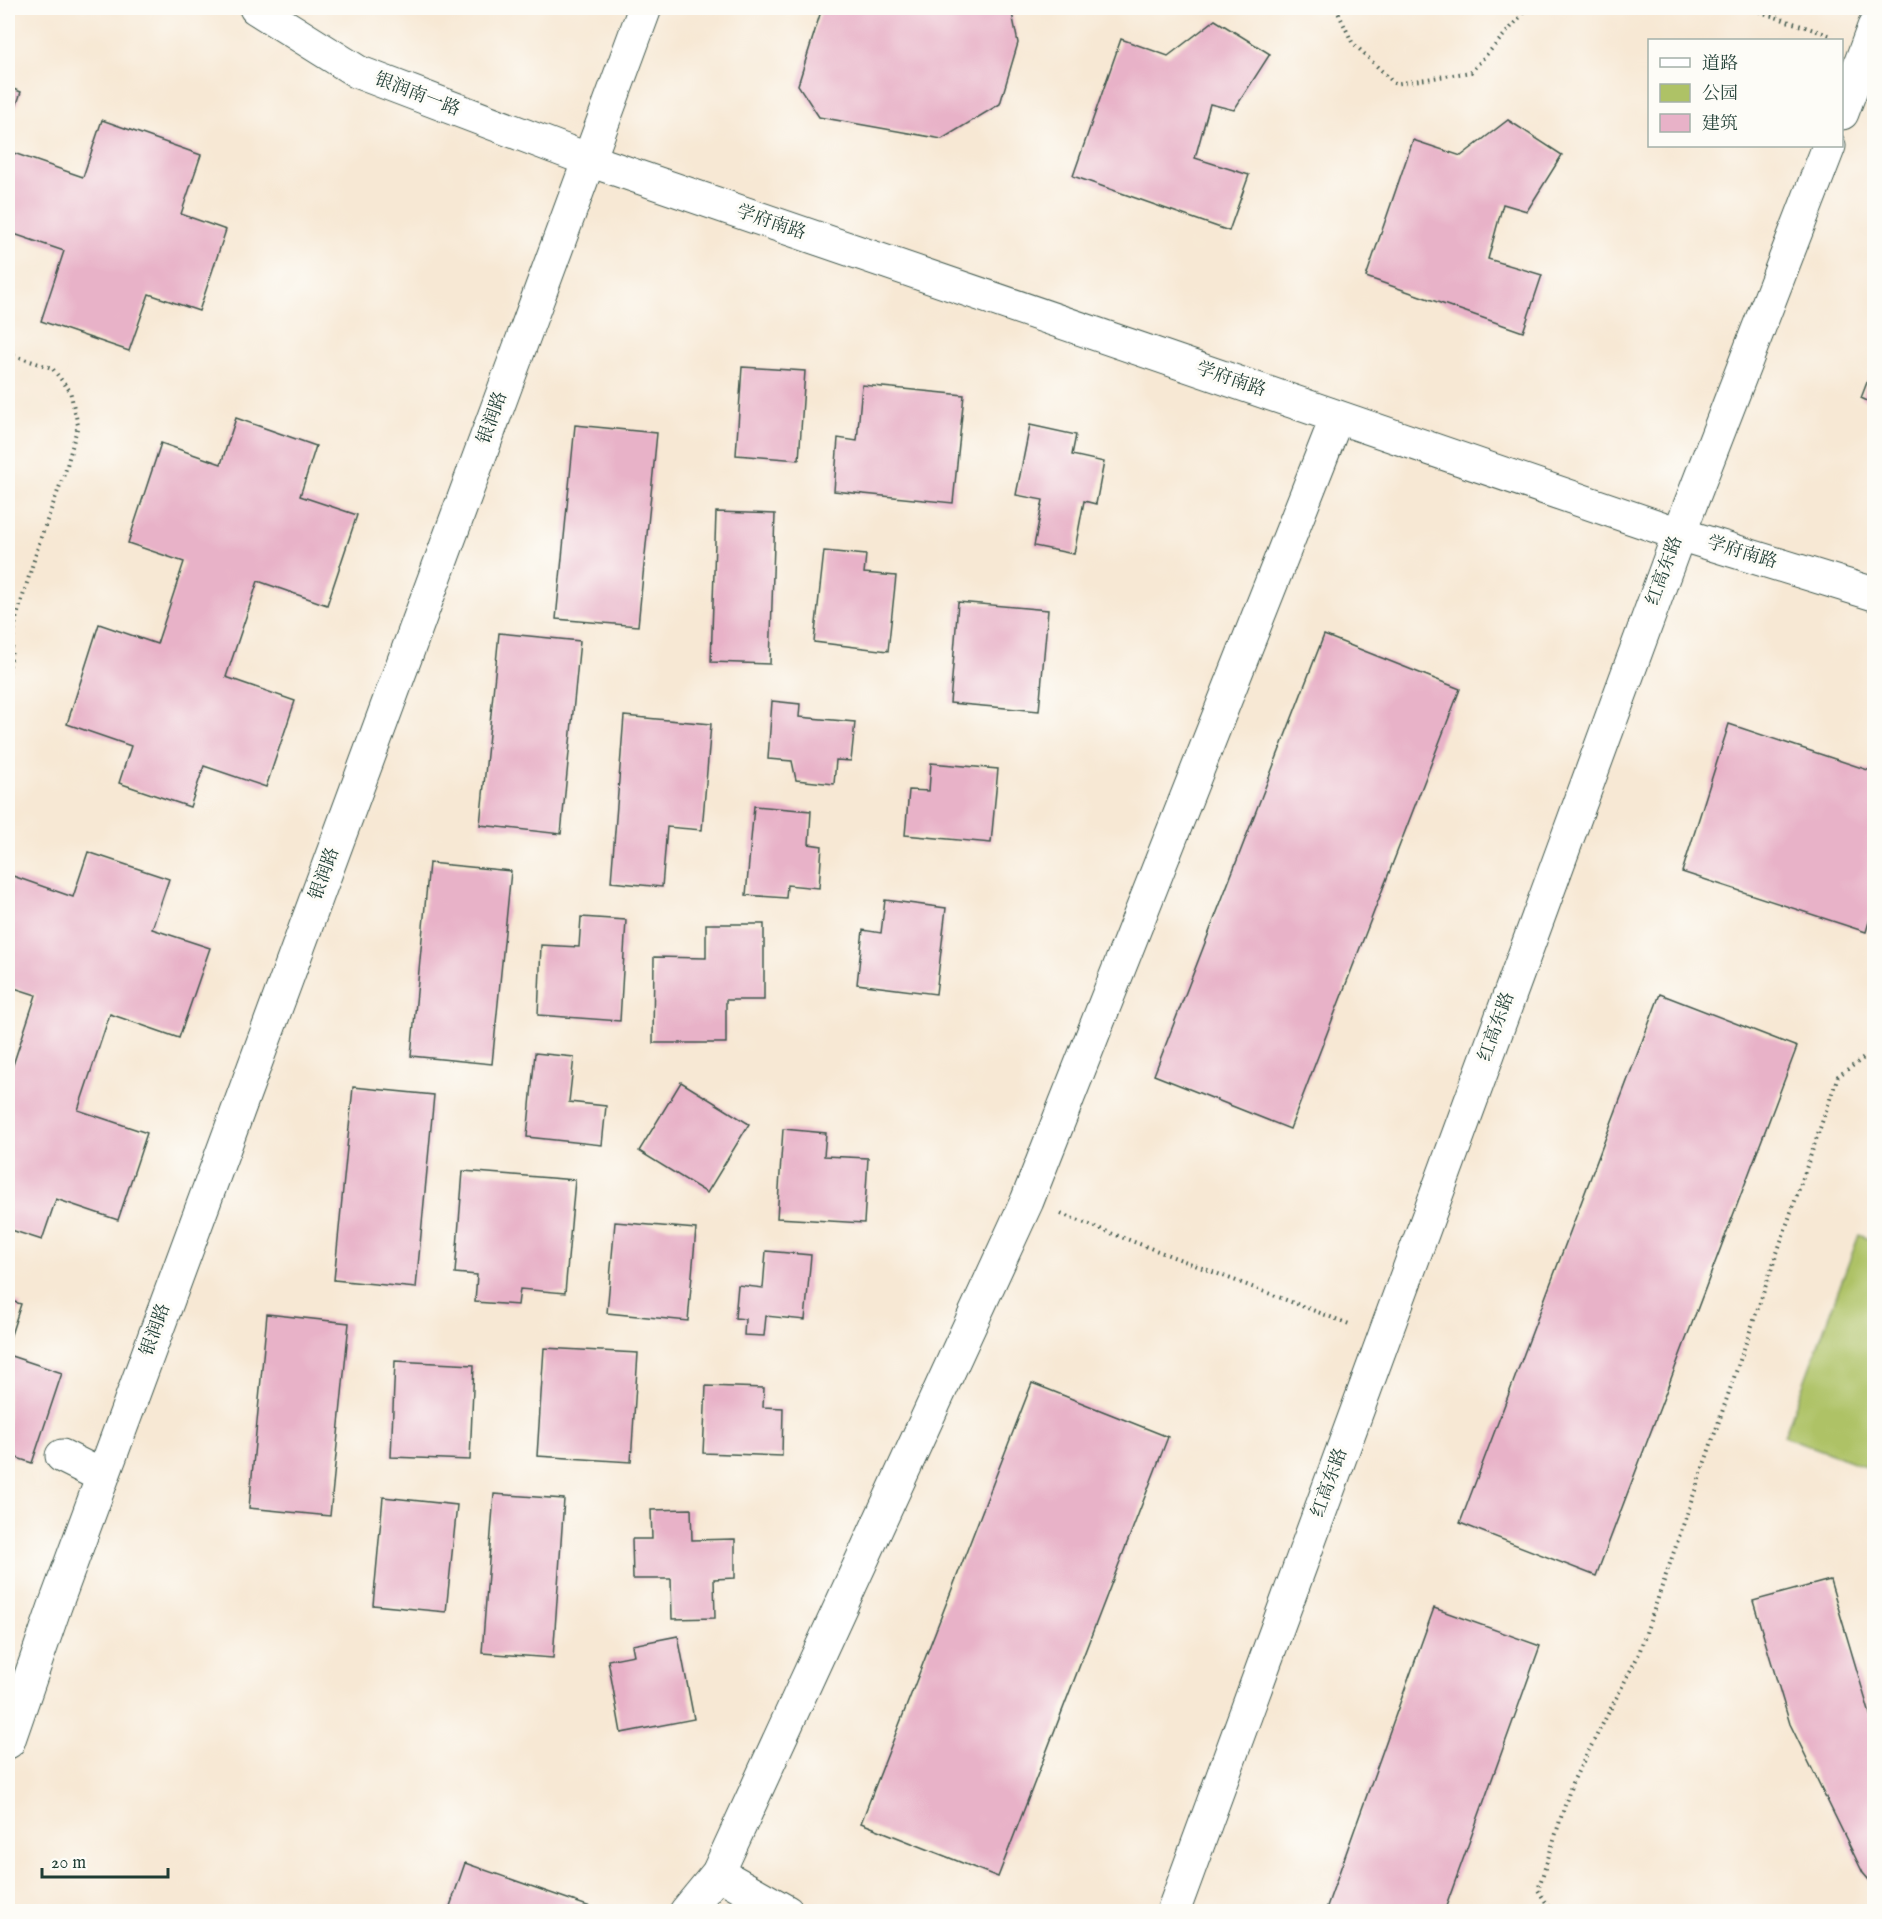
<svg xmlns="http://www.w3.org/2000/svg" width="1882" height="1919" font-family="'IM FELL English','Noto Serif SC',serif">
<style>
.green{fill:#aec266;stroke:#66804d;stroke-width:1.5}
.building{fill:#e8b2c8}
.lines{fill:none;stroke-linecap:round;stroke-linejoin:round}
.street-casing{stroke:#3f574c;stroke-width:35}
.path{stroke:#3f574c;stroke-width:4;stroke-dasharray:1.5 4.5;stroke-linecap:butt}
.street{stroke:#fff;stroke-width:33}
.labels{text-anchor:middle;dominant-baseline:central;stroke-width:6;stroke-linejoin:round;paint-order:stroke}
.street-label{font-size:18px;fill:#1f3d34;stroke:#fdfcf7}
</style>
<rect width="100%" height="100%" fill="#fdfcf7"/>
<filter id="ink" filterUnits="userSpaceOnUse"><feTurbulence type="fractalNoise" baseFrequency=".0167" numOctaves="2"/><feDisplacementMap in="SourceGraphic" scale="12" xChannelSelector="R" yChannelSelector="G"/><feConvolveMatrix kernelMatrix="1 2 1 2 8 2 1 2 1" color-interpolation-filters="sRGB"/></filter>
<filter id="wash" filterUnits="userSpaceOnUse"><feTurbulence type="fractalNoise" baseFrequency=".008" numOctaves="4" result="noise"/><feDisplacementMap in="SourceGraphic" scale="24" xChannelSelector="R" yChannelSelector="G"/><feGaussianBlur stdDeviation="1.35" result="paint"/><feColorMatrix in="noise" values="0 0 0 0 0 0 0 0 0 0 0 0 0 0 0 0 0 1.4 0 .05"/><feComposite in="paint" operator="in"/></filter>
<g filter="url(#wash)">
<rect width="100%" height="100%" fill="#f7e8d4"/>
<path class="green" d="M1859,1235L1874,1241V1470L1784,1436Z"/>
<g id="blocks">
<g class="building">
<path d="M822,8H1011L1018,43L1000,104L942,139L819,117L798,85Z"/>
<path d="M1215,20L1270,54L1234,110L1210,104L1195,158L1249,175L1229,231L1073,176L1121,39L1168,56Z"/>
<path d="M8,87L21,92L8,131Z"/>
<path d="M102,120L201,155L181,214L226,230L199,311L149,294L129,351L41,321L64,251L8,232V151L83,177Z"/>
<path d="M1508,120L1562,155L1527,211L1503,204L1488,259L1542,275L1523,332L1366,277L1413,140L1461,156Z"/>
<path d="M1874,364V404L1861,398Z"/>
<path d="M742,367L805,371L799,460L736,455Z"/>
<path d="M862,385L964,395L953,503L834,491L838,438L857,441Z"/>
<path d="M236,418L316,446L300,496L357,515L327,605L258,581L226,677L295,701L266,787L204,766L190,807L119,783L131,746L67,724L99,624L157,644L184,562L128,543L161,443L221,464Z"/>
<path d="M575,425L657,433L638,626L556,619Z"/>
<path d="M1030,425L1076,435L1072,455L1104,462L1096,504L1084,501L1074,554L1034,546L1043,500L1016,495Z"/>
<path d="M716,512L775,514L770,664L711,662Z"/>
<path d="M824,551L866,555L864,573L896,576L888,651L814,642Z"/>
<path d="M958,602L1048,610L1039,711L950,703Z"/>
<path d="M499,633L580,641L561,834L480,825Z"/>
<path d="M1324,635L1460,689L1290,1129L1154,1075Z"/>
<path d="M772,701L800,704L799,717L855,722L851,761L836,760L834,784L796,780L792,761L768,759Z"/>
<path d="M624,716L711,724L702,830L667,827L662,887L611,882Z"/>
<path d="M1729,724L1874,772V905L1866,932L1682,872Z"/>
<path d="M931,763L998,769L991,843L905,835L909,790L929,791Z"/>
<path d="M754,806L811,811L809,844L822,846L819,888L787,885L786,898L746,895Z"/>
<path d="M88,852L169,879L152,929L210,948L179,1038L110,1014L78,1110L147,1133L118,1220L56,1199L42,1240L8,1229V1076L9,1077L36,995L8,986V893L13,876L73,897Z"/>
<path d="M429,863L511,871L492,1064L411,1056Z"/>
<path d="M885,900L946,908L936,994L857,984L863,930L881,933Z"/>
<path d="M581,917L626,920L620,1021L538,1015L541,945L579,947Z"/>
<path d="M706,924H764V1000H726V1043H653L654,957L706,958Z"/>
<path d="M1660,994L1797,1047L1596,1576L1460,1523Z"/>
<path d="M535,1053L574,1057L569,1102L606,1106L602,1145L527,1137Z"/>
<path d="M681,1082L749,1124L707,1193L639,1151Z"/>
<path d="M353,1087L434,1095L416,1288L334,1280Z"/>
<path d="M783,1129L826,1133L824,1156L868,1158L864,1223L777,1218Z"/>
<path d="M463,1171L575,1180L565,1293L520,1289L518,1305L475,1302L477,1275L455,1273Z"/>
<path d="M615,1222L696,1229L688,1321L607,1313Z"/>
<path d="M766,1251L811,1255L805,1320L766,1316L764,1336L744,1335L745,1319L735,1318L738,1285L763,1288Z"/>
<path d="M8,1300L21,1304L8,1344Z"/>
<path d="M267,1314L349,1323L330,1516L249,1508Z"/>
<path d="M544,1348L638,1353L631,1462L537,1456Z"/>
<path d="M8,1355L62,1373L32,1463L8,1455Z"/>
<path d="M395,1361L474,1365L470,1460L391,1457Z"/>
<path d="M1032,1383L1168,1437L998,1877L861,1823Z"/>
<path d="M706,1386L764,1388L763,1407L783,1408L782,1456L703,1453Z"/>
<path d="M494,1494L564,1499L553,1658L482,1653Z"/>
<path d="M383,1497L457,1505L446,1612L373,1605Z"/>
<path d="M691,1509L692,1540L735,1539V1578L714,1579L715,1618L672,1619L671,1579H633L632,1539H652L651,1510Z"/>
<path d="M1830,1580L1874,1728V1886L1863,1873L1790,1724L1753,1601Z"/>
<path d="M1434,1608L1540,1646L1444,1912H1325Z"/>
<path d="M678,1636L694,1719L621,1733L608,1660L634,1655L632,1645Z"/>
<path d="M465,1863L602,1911V1912H448Z"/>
</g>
</g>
</g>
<g filter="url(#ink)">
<use href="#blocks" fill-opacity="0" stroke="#3f574c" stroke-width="1.5"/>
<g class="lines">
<defs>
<g id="street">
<path d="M256,8L358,72L589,160L1679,534L1874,594"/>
<path d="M1842,113L1874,27"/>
<path d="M62,1456L102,1476"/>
<path d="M8,1742L55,1606L645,8"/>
<path d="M718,1873L787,1912"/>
<path d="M686,1912L718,1873L1027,1201L1337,417"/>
<path d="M1173,1912L1679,534L1829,146"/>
</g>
</defs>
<use href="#street" class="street-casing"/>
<g class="path">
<path d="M1336,8L1352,42L1395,84L1471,72L1521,16L1526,8"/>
<path d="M1748,8L1832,36"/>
<path d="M8,354L52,368L70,391L78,425L66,469L41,537L16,619L8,680"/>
<path d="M1061,1214L1349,1324"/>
<path d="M1552,1912L1538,1890L1572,1783L1638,1656L1838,1076L1874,1051"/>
</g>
<use href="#street" class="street"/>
</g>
</g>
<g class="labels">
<g class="street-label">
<text transform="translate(417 95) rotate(21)">银润南一路</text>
<text transform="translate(771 223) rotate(19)">学府南路</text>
<text transform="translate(1231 380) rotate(19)">学府南路</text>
<text transform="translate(493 418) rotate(-70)">银润路</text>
<text transform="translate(1742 553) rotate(17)">学府南路</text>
<text transform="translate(1665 571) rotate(-70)">红高东路</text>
<text transform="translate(325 874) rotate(-70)">银润路</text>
<text transform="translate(1497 1027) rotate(-70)">红高东路</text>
<text transform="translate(156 1330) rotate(-70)">银润路</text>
<text transform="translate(1330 1483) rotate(-70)">红高东路</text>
</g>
</g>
<rect width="1882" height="1919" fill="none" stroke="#fdfcf7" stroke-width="30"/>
<rect x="1648" y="39" width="195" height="108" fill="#fdfcf7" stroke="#a4b0a9" stroke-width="1.5"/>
<rect x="1660" y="58" width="30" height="9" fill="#ffffff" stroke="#a4b0a9" stroke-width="1.5"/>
<text x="1702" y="69" font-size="18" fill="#1f3d34">道路</text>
<rect x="1660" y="84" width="30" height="18" fill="#aec266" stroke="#a4b0a9" stroke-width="1.5"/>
<text x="1702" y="99" font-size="18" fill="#1f3d34">公园</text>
<rect x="1660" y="114" width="30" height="18" fill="#e8b2c8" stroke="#a4b0a9" stroke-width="1.5"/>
<text x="1702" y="129" font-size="18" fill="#1f3d34">建筑</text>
<path d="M42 1868v9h126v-9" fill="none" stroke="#1f3d34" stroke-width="3"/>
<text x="51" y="1868" font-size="18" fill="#1f3d34" stroke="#fdfcf7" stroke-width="4.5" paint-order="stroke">20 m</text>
</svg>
